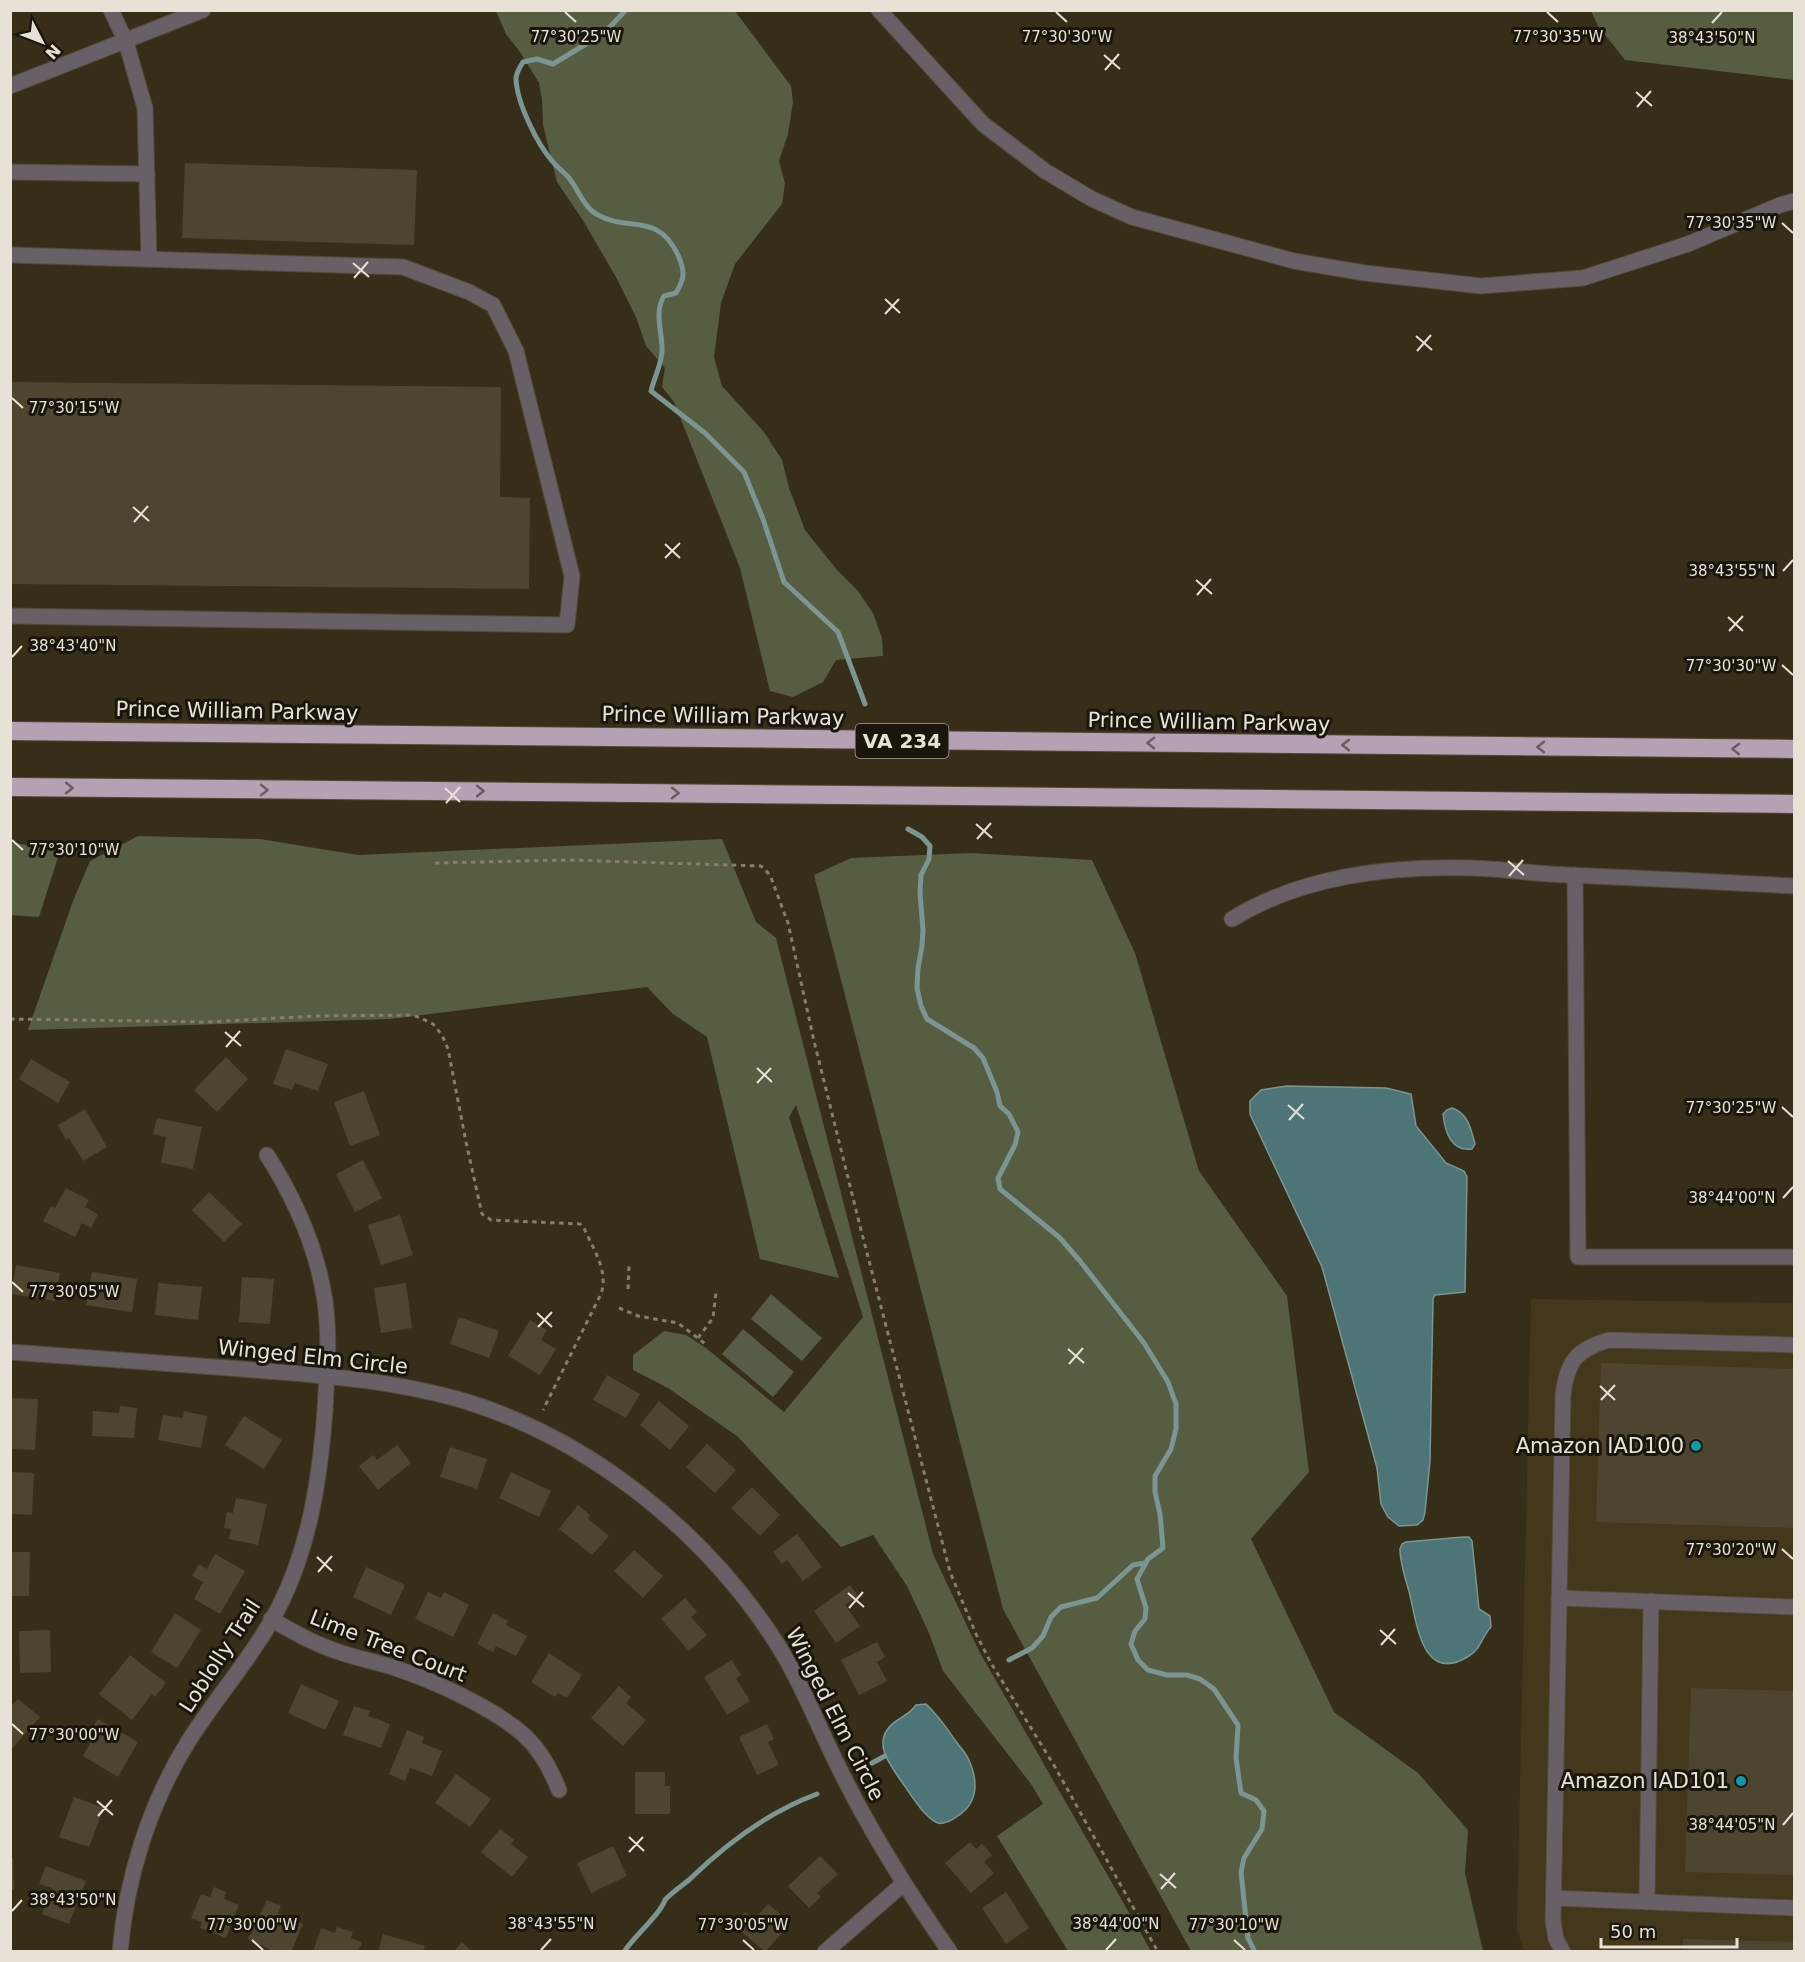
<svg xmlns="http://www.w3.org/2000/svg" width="1805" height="1962" font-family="'DejaVu Sans',sans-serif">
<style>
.built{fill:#43371c}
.green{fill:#565c45}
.forest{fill:#565d41}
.water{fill:#4d7477;stroke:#7b9593;stroke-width:1.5}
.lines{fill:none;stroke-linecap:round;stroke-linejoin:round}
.stream{stroke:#7b9593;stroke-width:5}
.building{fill:#4e4530}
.minor-casing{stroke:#524b37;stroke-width:17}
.highway-casing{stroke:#524b37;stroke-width:20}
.path{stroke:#857e6d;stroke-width:3;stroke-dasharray:4.5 4.5;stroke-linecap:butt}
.minor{stroke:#685f67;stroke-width:15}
.highway{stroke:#b5a1b4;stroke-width:18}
.oneway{stroke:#685c61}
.ticks{fill:none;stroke:#e7e2d5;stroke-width:2}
.culture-dot{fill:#0f9aa8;stroke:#1a160e;stroke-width:2}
.labels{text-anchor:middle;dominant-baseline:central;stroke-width:6;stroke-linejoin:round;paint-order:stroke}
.shield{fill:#1a160e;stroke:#aaa599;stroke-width:1.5}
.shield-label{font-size:20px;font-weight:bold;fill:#e7e2d5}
.street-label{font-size:21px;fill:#e7e2d5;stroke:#1a160e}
.poi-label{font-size:21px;fill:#e7e2d5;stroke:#1a160e;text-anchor:end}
.ticks-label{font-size:15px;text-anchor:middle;fill:#e7e2d5;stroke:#1a160e;stroke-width:6;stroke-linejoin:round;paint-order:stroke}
</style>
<rect width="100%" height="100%" fill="#362e19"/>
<path class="built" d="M1531,1299L1794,1303V1951L1524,1952L1522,1945L1517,1930V1915Z"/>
<g class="green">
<path d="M771,1294L822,1338L802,1361L751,1319Z"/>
<path d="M743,1329L794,1372L773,1397L722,1354Z"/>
</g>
<g class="forest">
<path d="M496,11H735L791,86L793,102L788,134L779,161L785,183L782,204L735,264L721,303L714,357L722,386L764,432L782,460L789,488L805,530L837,570L858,591L873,613L882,638L883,656L836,660L823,682L793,697L770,691L740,568L674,402L662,387L665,368L646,346L636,317L617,279L584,222L557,182L543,125L542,99L539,83L520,52L506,34Z"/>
<path d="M1591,11H1794V80L1625,60L1598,26Z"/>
<path d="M138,836L260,839L358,855L722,839L756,922L776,938L933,1554L979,1651L1151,1951H1068L997,1836L1043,1804L1031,1784L943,1671L929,1633L907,1586L873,1535L841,1547L737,1436L668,1388L633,1370V1355L664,1331L686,1335L706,1348L784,1412L863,1317L796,1105L789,1117L839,1278L760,1259L707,1037L673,1014L647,987L390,1019L28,1030L73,901L90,861Z"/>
<path d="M10,842L60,851L39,917L11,915Z"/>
<path d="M971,853L1092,860L1135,953L1199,1171L1287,1296L1309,1472L1251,1539L1334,1712L1418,1773L1468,1830L1465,1873L1483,1951H1191L1003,1609L814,875L851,858Z"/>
</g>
<g class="water">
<path d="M1287,1086L1386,1088L1411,1094L1416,1126L1446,1163L1464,1171L1467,1177L1465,1292L1435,1295L1433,1299L1430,1461L1425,1512L1423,1520L1417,1525L1399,1526L1388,1517L1381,1504L1377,1468L1322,1267L1250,1114V1101L1261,1090Z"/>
<path d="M1452,1108C1468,1113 1471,1129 1475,1144L1472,1149C1451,1152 1445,1132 1443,1114L1447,1110Z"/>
<path d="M1463,1537H1469L1472,1541L1479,1609L1490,1616L1491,1627C1482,1636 1481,1649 1469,1656C1423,1685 1417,1625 1410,1595C1406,1580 1400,1564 1400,1549L1402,1544L1406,1542Z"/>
<path d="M926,1704C938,1715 946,1727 955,1740C959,1746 965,1752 968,1758C978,1779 979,1802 959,1815C953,1819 945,1825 938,1823C923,1817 908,1790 899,1778C891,1765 879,1751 884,1736C890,1719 908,1718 916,1705Z"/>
</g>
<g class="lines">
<g class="stream">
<path d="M626,10L604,33L553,64L537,59L523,62C520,67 516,73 516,79C517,103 537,144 553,162C558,168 564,172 569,178C578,189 584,207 596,214C629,233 657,211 678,255C685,271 685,278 676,293L664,296C654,312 662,331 662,349C663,361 654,378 651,391L705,433L744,472L763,519L784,582L838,632L865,704"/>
<path d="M908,829L922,837L930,846L929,859L921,875L920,893L923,930L922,946L918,968L917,988L921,1006L927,1019L974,1048L983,1058L997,1092L1000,1106L1009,1114L1018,1132L1015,1145L998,1178L1000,1189L1059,1237L1080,1261L1144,1343L1168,1382L1176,1404V1429L1171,1449L1155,1476V1492L1160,1514L1163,1548L1148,1559L1137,1579L1146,1608L1145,1619L1135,1631L1131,1644L1138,1660L1148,1670L1167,1675H1187L1200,1679L1214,1689L1238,1725L1236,1758L1241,1793L1256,1800L1264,1811L1262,1829L1244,1858L1241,1872L1248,1938L1255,1952"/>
<path d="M1009,1660L1032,1648L1043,1636L1051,1617L1061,1607L1097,1598L1133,1565L1145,1563"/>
<path d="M872,1763L885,1756"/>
<path d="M624,1952C634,1936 660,1915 665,1900C673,1891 682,1886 690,1879C727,1843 768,1812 817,1794"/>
</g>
</g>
<g class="building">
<path d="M185,163L417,170L414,245L182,238Z"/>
<path d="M10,382L501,387L500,497L530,498L529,589L10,584Z"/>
<path d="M286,1049L328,1064L318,1091L295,1083L292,1090L273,1084Z"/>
<path d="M226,1057L248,1079L217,1112L194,1090Z"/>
<path d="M31,1059L70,1082L58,1103L19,1079Z"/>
<path d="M364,1091L380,1135L350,1146L334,1102Z"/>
<path d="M85,1109L107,1147L83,1161L69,1138L66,1140L58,1125Z"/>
<path d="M157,1118L202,1127L193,1169L161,1163L166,1137L153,1134Z"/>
<path d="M363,1160L382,1198L355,1212L336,1174Z"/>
<path d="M66,1188L89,1200L85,1207L98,1214L91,1228L82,1223L75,1237L43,1221L51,1206L55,1208Z"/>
<path d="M209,1192L242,1224L224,1242L192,1210Z"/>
<path d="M400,1215L413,1255L381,1265L368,1225Z"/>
<path d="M16,1265L60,1273L55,1301L11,1294Z"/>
<path d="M92,1272L137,1279L132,1312L86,1305Z"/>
<path d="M242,1277L274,1279L270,1324L239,1322Z"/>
<path d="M158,1283L202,1287L198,1320L155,1315Z"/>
<path d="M406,1283L412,1328L381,1333L374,1288Z"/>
<path d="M459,1317L499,1331L489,1358L450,1344Z"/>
<path d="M530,1320L547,1330L541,1340L556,1349L540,1375L508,1356Z"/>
<path d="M1601,1363L1794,1369V1528L1596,1522Z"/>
<path d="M607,1375L640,1394L626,1418L593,1400Z"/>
<path d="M12,1398L38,1399L35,1450L10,1449Z"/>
<path d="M659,1401L689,1426L670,1450L640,1425Z"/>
<path d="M120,1406L137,1408L134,1438L92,1436L93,1411L119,1413Z"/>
<path d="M184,1411L207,1416L201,1448L158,1440L163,1415L183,1418Z"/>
<path d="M244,1416L282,1440L264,1469L225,1445Z"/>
<path d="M707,1444L736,1470L715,1493L686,1467Z"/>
<path d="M397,1445L411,1463L378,1490L359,1466L373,1455L377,1460Z"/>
<path d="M450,1447L487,1459L477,1489L440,1477Z"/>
<path d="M10,1472L34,1473L32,1515L10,1514Z"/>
<path d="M511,1472L551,1491L539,1517L499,1498Z"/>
<path d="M752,1487L780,1515L760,1536L731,1508Z"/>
<path d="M236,1498L267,1504L258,1545L229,1539L231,1529L224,1528L227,1512L233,1513Z"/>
<path d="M578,1505L590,1515L588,1519L609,1536L592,1555L559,1529Z"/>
<path d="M797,1534L822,1567L803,1581L787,1560L782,1564L773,1552Z"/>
<path d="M634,1550L663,1576L643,1598L614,1571Z"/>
<path d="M10,1552H30L29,1596H10Z"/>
<path d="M215,1554L245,1571L220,1614L194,1599L203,1582L192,1576L199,1564L207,1569Z"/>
<path d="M366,1567L405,1585L391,1615L353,1597Z"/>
<path d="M850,1585L858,1596L845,1605L860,1626L836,1643L814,1611Z"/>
<path d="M428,1592L441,1598L444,1592L469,1605L453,1637L415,1619Z"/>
<path d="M685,1598L697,1612L691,1617L707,1635L689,1651L661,1619Z"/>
<path d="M175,1613L201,1630L177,1668L151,1652Z"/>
<path d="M493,1613L508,1621L506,1625L527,1636L516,1656L496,1646L493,1652L477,1644Z"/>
<path d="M50,1630L51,1672L20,1673L19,1631Z"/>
<path d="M877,1642L885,1657L877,1662L887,1681L859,1695L841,1660Z"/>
<path d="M549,1653L582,1675L567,1698L558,1693L555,1697L531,1682Z"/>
<path d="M130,1655L166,1683L155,1697L152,1694L132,1720L99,1694Z"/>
<path d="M732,1660L741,1675L736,1678L750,1701L727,1715L704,1677Z"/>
<path d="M301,1684L339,1701L325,1730L288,1713Z"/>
<path d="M619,1686L631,1697L626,1703L646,1720L623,1746L591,1718Z"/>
<path d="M1691,1688L1794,1691V1875L1685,1872Z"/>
<path d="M18,1699L40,1717L10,1751V1707Z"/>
<path d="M354,1706L370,1711L368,1716L390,1724L381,1748L343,1735Z"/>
<path d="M98,1719L138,1742L118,1777L83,1756L90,1743L85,1740Z"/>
<path d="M767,1724L774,1739L768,1742L779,1765L757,1775L739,1737Z"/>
<path d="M407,1730L424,1737L422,1743L442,1751L432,1776L410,1768L405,1781L389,1774Z"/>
<path d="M635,1772H665V1786H670V1814H635Z"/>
<path d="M456,1774L491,1799L470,1827L435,1803Z"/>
<path d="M74,1797L104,1808L89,1847L59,1837Z"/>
<path d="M500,1829L514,1840L511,1844L528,1857L512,1877L481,1852Z"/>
<path d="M970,1842L976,1849L982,1844L992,1855L984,1862L994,1873L971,1893L945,1863Z"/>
<path d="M613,1846L627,1876L591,1893L577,1863Z"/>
<path d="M820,1856L838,1874L817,1893L821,1897L809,1908L788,1886Z"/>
<path d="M10,1858H13L14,1889H10Z"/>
<path d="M46,1866L86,1881L69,1924L42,1914L52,1888L39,1884Z"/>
<path d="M214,1887L226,1892L224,1899L239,1905L226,1938L200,1928L202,1922L191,1918L201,1894L210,1897Z"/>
<path d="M1006,1892L1029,1928L1006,1944L982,1908Z"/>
<path d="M267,1900L281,1906L278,1913L303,1924L291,1952H275L248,1939Z"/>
<path d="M768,1904L791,1923L765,1952L734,1925L745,1912L754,1920Z"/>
<path d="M337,1927L353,1932L351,1938L362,1942L358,1952H313L321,1928L335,1933Z"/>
<path d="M383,1934L425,1946L423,1952H378Z"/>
<path d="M1683,1939L1794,1942V1952H1683Z"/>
<path d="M462,1942L472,1952H453Z"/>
</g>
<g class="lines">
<defs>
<g id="minor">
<path d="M111,10L126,42L145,108L149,259"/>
<path d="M879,10L983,124L1045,171L1092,199L1132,217L1294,261L1365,273L1481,286L1583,278L1688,244L1780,205L1794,201"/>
<path d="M10,86L203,10"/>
<path d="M10,172L147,174"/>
<path d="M10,255L403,267L469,292L493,305L516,351L572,576L567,625L10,616"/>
<path d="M1575,875L1578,1257H1794"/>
<path d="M1232,919C1304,875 1390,866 1472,868C1504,869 1536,874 1568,875C1643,878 1719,882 1794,886"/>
<path d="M10,1352C88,1358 165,1364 242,1369C319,1375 396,1380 471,1403C592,1442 700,1529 770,1633C801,1679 820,1732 845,1780C876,1841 911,1896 950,1952"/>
<path d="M1559,1598L1794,1607"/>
<path d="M271,1619C290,1630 308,1641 328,1648C350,1657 373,1661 395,1668C434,1681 494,1708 525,1736C541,1751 551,1770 559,1790"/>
<path d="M1554,1898L1794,1908"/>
<path d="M1647,1902L1651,1601"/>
<path d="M120,1952C126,1879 149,1805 188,1742C217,1696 254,1655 279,1607C310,1546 320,1477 325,1410C327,1374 330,1337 325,1301C317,1248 295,1199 267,1155"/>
<path d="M825,1952L903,1884"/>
<path d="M1563,1952L1556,1939L1553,1921L1563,1395C1567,1361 1577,1349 1609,1340L1794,1345"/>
</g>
<g id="highway">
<path d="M10,731L1794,749"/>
<path d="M10,787L1794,804"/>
</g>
</defs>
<use href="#minor" class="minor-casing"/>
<use href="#highway" class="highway-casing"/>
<g class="path">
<path d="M435,863L568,860L761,866L770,875L788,923L814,1041L860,1226L950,1572L976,1634L991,1663L1055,1767L1158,1952"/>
<path d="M10,1019L207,1022L317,1016L412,1015L421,1018L433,1024L442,1035L448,1049L466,1142L482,1214L491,1220L580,1224L584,1228C593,1249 609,1271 601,1294L543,1410"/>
<path d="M628,1289L629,1265"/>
<path d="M619,1308L638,1316L678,1323L708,1346"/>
<path d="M698,1338L713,1318L716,1292"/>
</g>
<use href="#minor" class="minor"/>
<use href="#highway" class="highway"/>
</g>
<defs><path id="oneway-chevron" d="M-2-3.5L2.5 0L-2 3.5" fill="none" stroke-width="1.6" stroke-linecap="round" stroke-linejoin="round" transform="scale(1.5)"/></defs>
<g class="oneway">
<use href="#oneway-chevron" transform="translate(1151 743) rotate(-179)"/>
<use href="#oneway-chevron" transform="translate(1346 745) rotate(-180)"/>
<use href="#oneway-chevron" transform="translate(1541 747) rotate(-180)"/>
<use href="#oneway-chevron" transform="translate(1736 749) rotate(-179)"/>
<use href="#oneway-chevron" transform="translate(69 788) rotate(1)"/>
<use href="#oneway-chevron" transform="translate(264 790) rotate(1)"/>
<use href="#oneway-chevron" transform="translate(480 791)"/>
<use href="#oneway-chevron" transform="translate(675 793) rotate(1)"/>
</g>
<path class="ticks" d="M565,12L576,22M1056,12L1067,22M1547,12L1558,22M1712,23L1722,12M1104,55L1120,69M1105,70L1119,54M1636,92L1652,106M1637,107L1651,91M1782,223L1793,233M353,263L369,277M354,278L368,262M885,299L900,313M885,314L899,299M1416,336L1432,350M1417,351L1431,335M12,398L23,408M133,507L149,521M134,522L148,506M665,544L680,558M665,558L680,543M1783,571L1793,560M1196,580L1212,594M1197,595L1211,579M1728,617L1743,631M1729,631L1743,616M12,657L22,646M1782,665L1793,675M445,788L460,802M446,803L460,787M976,824L992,838M977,839L991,823M12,840L23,850M1508,861L1524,875M1509,876L1523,860M225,1032L241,1046M226,1047L240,1031M757,1068L772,1082M757,1083L771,1068M1288,1105L1304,1119M1782,1107L1793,1117M1289,1120L1303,1104M1783,1198L1793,1187M12,1282L23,1292M537,1313L552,1327M538,1327L552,1312M1068,1349L1084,1363M1069,1364L1083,1348M1600,1386L1615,1400M1601,1400L1615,1385M1782,1549L1793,1559M317,1557L332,1571M318,1572L332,1556M848,1593L864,1607M849,1608L863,1592M1380,1630L1396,1644M1381,1645L1395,1629M12,1724L23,1734M97,1801L113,1815M98,1816L112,1800M1783,1825L1793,1813M629,1837L644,1851M629,1852L643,1837M1160,1874L1176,1888M1161,1889L1175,1873M12,1911L22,1900M252,1940L263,1950M743,1940L754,1950M1234,1940L1245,1950M541,1950L551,1939M1106,1950L1116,1939"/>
<g class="culture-dot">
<circle cx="1696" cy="1446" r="6"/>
<circle cx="1741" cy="1781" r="6"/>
</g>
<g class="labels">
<rect class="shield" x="855.5" y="724" width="93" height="34" rx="4.5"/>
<g class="shield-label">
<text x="902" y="741">VA 234</text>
</g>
<g class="street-label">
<text transform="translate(237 711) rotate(1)">Prince William Parkway</text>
<text transform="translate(723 716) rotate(1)">Prince William Parkway</text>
<text transform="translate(1209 722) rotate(1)">Prince William Parkway</text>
<text transform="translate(313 1357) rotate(6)">Winged Elm Circle</text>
<text transform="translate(388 1646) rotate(21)">Lime Tree Court</text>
<text transform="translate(220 1656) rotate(-57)">Loblolly Trail</text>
<text transform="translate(835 1714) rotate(63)">Winged Elm Circle</text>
</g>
<g class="poi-label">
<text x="1684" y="1446">Amazon IAD100</text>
<text x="1729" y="1781">Amazon IAD101</text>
</g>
</g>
<g class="ticks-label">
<text x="576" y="42">77°30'25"W</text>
<text x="1067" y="42">77°30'30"W</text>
<text x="1558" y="42">77°30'35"W</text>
<text x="1712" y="43">38°43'50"N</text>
<text x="1731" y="228">77°30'35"W</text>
<text x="74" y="413">77°30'15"W</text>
<text x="1732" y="576">38°43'55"N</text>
<text x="73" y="651">38°43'40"N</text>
<text x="1731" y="671">77°30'30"W</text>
<text x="74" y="855">77°30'10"W</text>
<text x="1731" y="1113">77°30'25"W</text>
<text x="1732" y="1203">38°44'00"N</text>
<text x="74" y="1297">77°30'05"W</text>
<text x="1731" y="1555">77°30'20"W</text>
<text x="74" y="1740">77°30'00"W</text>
<text x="1732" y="1830">38°44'05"N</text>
<text x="73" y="1905">38°43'50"N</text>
<text x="551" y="1929">38°43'55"N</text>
<text x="1116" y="1929">38°44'00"N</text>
<text x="252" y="1930">77°30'00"W</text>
<text x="743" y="1930">77°30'05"W</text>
<text x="1234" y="1930">77°30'10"W</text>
</g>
<rect width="1805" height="1962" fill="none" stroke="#e7e2d5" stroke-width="24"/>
<g transform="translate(42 42) rotate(132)" stroke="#1a160e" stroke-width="4.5" paint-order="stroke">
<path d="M0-4.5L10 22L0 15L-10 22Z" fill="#e7e2d5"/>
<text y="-9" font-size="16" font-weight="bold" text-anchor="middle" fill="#e7e2d5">N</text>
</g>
<path d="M1601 1938v9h136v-9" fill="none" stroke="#e7e2d5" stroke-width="3"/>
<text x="1610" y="1938" font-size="18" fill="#e7e2d5" stroke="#1a160e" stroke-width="4.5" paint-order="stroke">50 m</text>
</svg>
